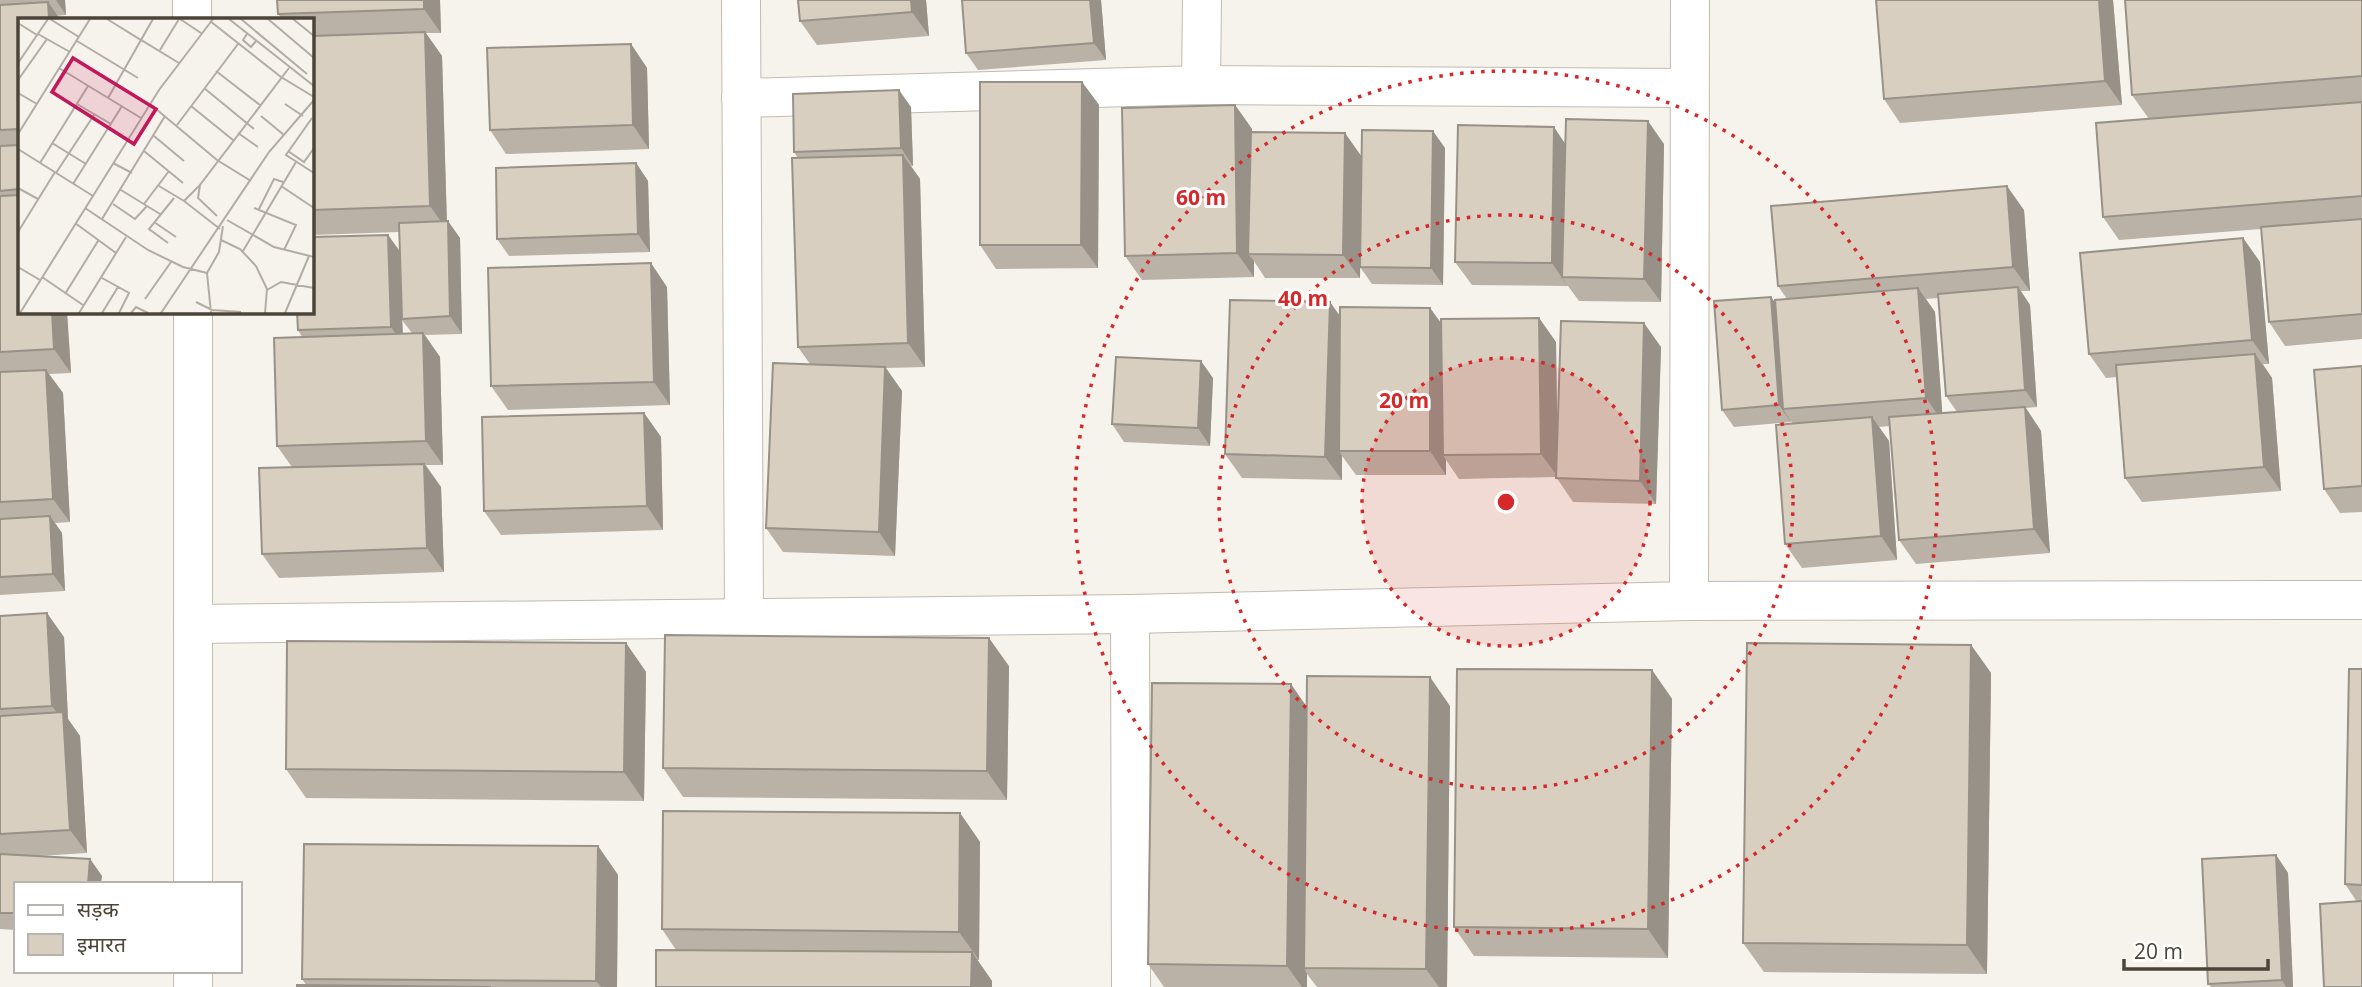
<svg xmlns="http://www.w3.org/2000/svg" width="2362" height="987" font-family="'Open Sans','Noto Sans Devanagari',sans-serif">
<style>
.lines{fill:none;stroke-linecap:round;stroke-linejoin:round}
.minor-casing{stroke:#c2bbae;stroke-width:40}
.minor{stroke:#fff;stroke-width:38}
.wall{fill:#bab2a6;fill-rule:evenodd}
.shaded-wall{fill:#979187}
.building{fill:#d8cfc1;stroke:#979187;stroke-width:2}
.ring{fill:none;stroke:#d62828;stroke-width:3.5;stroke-dasharray:3.5 7}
.inset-road{fill:none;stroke:#b2ada4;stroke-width:2}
.view{fill:#c2185b;fill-opacity:0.15;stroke:#c2185b;stroke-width:3.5}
.inset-edge{fill:none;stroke:#4b4439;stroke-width:3.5}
.centre{fill:#d62828;stroke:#fff;stroke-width:3.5}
.ring-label{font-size:21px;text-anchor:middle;font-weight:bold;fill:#d62828;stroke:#fff;stroke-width:6;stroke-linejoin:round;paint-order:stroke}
</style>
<rect width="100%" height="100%" fill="#f6f3ec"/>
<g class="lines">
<defs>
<g id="minor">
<path d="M192,0V19"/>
<path d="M741,0L744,618"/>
<path d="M1201,85L1202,0"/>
<path d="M741,98L1201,85L1689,88"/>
<path d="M193,312V884"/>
<path d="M1689,601L1690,0"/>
<path d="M1130,614L1131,987"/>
<path d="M193,624L1130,614L1689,601L2362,600"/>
<path d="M193,971V987"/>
</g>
</defs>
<use href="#minor" class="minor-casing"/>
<use href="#minor" class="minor"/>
</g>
<g class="wall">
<path d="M0,0H65L66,15L19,19V312H67L71,373L49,374L63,393L70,522L55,523L62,533L65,591L0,595Z"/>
<path d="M277,0H440L441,33H426L442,56L447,221L460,238L462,334L425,335L440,357L443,465H426L441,487L444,572L279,578L262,554L292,467L277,446L302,337L298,330L388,235L400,251L399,232L312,235V19H282L278,14ZM402,320L412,333L403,334Z"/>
<path d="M926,0L929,36L817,45L800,21Z"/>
<path d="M962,0H1101L1106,60L978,70L966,53Z"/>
<path d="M2113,0L2122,105L1900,123L1884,99Z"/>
<path d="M2362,0V339L2285,346L2269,322L2261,229L2119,240L2103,217L2149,119L2132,95Z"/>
<path d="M631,44L647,68L649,149L506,154L490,130Z"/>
<path d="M1082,82L1099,105L1098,268L996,269L980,245Z"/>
<path d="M1235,105L1252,129V132L1362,157L1445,148L1443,285L1372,284L1360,267V278H1265L1254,261V277L1142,280L1125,256Z"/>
<path d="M911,107L913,166H911L920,179L925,367L886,368L902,391L895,556L783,552L766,528L810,364L798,347V158L794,152Z"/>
<path d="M1566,144H1664L1661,302L1579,301L1568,286L1472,285L1455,262Z"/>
<path d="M636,163L648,181L650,252L509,256L497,239Z"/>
<path d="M2024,210L2030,291H2021L2030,305L2037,407L2026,408L2041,431L2050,553L1916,564L1899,540L1890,426L1879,427L1889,441L1897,560L1802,568L1785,544L1793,424L1790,420L1791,422L1734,427L1722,410L1771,297L1776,304L1787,299L1778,286ZM1939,298L1946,396L1957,412L1942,413L1935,312L1926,299Z"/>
<path d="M2243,238L2260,262L2269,364H2263L2272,378L2281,491L2142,502L2125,478L2117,377L2106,378L2089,354Z"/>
<path d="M667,287L670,405L508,410L491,386Z"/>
<path d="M1330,302L1340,317L1430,308L1442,324L1539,318L1556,342L1557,432L1661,347L1656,504L1573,502L1556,477L1459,479L1446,460V475H1356L1342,456V480L1242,478L1225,454Z"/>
<path d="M2362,366V512L2340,513L2324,489Z"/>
<path d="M1213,378L1210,446L1124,442L1112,424Z"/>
<path d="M644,413L661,437L663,530L501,535L484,511Z"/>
<path d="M0,616L64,637L68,719L80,736L87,853L39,856L90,859L102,876L16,884V930L0,929Z"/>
<path d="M626,643L646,672L644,801L306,798L286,769Z"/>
<path d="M1971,645L1991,673L1987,974L1764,972L1743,943Z"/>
<path d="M1009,666L1007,800L683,797L663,768Z"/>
<path d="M2362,669V987L2357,902L2345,884Z"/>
<path d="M1652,670L1672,699L1668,958L1474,956L1454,927Z"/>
<path d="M1307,706H1450L1447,987H1317L1307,974V987H1164L1148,964Z"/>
<path d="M960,813L980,842L979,960H977L992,981V987H656L676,950L662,929Z"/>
<path d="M598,846L618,875L617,987H297L307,986L302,979Z"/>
<path d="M2276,855L2288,873L2293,987H2211L2208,984Z"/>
</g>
<g class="shaded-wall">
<path d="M56,0H65L66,15Z"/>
<path d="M424,0H440L441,33L424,9Z"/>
<path d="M911,0H926L929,36L912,12Z"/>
<path d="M1090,0H1101L1106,60L1094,43Z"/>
<path d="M2099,0H2113L2122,105L2105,81Z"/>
<path d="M48,2L60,19H49Z"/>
<path d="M425,32L442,56L447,230L430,206Z"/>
<path d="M631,44L647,68L649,149L633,125Z"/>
<path d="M1082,82L1099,105L1098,268L1081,245Z"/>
<path d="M899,90L911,107L913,166L901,148Z"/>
<path d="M1235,105L1252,129L1253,254H1248L1254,261V277L1237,253Z"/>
<path d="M1648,121L1664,144L1661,302L1644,279Z"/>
<path d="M1554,127L1570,151L1562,277L1568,287L1552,263Z"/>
<path d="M1433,131L1445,148L1443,285L1431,268Z"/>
<path d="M1345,133L1362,157L1360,278L1343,255Z"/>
<path d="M903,155L920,179L925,367L908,343Z"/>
<path d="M636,163L648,181L650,252L638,234Z"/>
<path d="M2007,186L2024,210L2030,291L2013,267Z"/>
<path d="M448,221L460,238L462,334L450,316Z"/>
<path d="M388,235L400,252L403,344L391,327Z"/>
<path d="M2243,238L2260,262L2269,364L2252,340Z"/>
<path d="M651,263L667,287L670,405L654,382Z"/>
<path d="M2018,287L2030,305L2037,407L2025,390Z"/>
<path d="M1918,288L1935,312L1943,422L1926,398Z"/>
<path d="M1771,297L1783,314V409L1790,420L1791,422L1779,405Z"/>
<path d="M1330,302L1347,326L1339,451L1342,456V480L1325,457Z"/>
<path d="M1430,308L1447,332L1443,455L1446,460V475L1430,451Z"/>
<path d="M52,312H67L71,373L54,349Z"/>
<path d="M1539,318L1556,342L1558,477L1541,454Z"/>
<path d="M1644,323L1661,347L1656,504L1640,481Z"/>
<path d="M423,333L440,357L443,465L426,441Z"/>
<path d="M2255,354L2272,378L2281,491L2264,467Z"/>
<path d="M1201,361L1213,378L1210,446L1198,428Z"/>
<path d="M885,367L902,391L895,556L879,532Z"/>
<path d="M46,370L63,393L70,522L53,499Z"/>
<path d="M2025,407L2041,431L2050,553L2034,529Z"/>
<path d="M644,413L661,437L663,530L647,506Z"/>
<path d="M1872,417L1889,441L1897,560L1881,536Z"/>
<path d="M424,464L441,487L444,572L427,548Z"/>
<path d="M50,516L62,533L65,591L53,574Z"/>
<path d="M47,613L64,637L68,719L80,736L87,853L70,830L64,723L52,706Z"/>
<path d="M989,638L1009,666L1007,800L987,771Z"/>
<path d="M626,643L646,672L644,801L624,772Z"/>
<path d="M1971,645L1991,673L1987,974L1967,945Z"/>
<path d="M1652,670L1672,699L1668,958L1648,929Z"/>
<path d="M1430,677L1450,706L1447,987H1439L1426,969Z"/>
<path d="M1291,684L1311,713L1304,968L1307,974V987H1302L1287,966Z"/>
<path d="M960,813L980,842L979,960L959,932Z"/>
<path d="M598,846L618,875L617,987H601L596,981Z"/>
<path d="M2276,855L2288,873L2293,987H2286L2282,980Z"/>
<path d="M90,859L102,876L101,884H88Z"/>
<path d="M972,952L992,981V987H971Z"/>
</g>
<g class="building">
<path d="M277,0H424V9L278,14Z"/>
<path d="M798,0H911L912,12L800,21Z"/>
<path d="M962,0H1090L1094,43L966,53Z"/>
<path d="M1876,0H2099L2105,81L1884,99Z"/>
<path d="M2125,0H2362V76L2132,95Z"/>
<path d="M48,2L49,19H19V129L0,130V5Z"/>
<path d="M425,32L430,206L312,210V36Z"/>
<path d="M631,44L633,125L490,130L487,48Z"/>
<path d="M980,82H1082L1081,245H980Z"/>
<path d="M899,90L901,148L794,152L793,94Z"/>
<path d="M2362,102V196L2103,217L2096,123Z"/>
<path d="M1235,105L1237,253L1125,256L1122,108Z"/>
<path d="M1566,119L1648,121L1644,279L1562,277Z"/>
<path d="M1458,125L1554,127L1552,263L1455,262Z"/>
<path d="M1362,130L1433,131L1431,268L1360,267Z"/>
<path d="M1251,132L1345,133L1343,255L1248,254Z"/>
<path d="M19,145V189L0,191V146Z"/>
<path d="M903,155L908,343L798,347L792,158Z"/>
<path d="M636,163L638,234L497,239L496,168Z"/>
<path d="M2007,186L2013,267L1778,286L1771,206Z"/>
<path d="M19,195V312H52L54,349L0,352V196Z"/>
<path d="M2362,219V314L2269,322L2261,227Z"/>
<path d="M448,221L450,316L402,319L399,223Z"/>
<path d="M388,235L391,327L298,330L297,312H312V237Z"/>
<path d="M2243,238L2252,340L2089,354L2080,253Z"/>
<path d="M651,263L654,382L491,386L488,268Z"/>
<path d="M2018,287L2025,390L1946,396L1938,294Z"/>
<path d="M1918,288L1926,398L1783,409L1775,300Z"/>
<path d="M1771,297L1779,405L1722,410L1714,301Z"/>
<path d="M1230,300L1330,302L1325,457L1225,454Z"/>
<path d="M1340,307L1430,308V451H1339Z"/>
<path d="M1539,318L1541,454L1443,455L1441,319Z"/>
<path d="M1561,321L1644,323L1640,481L1556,478Z"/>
<path d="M423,333L426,441L277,446L274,338Z"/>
<path d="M2255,354L2264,467L2125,478L2116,365Z"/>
<path d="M1116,357L1201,361L1198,428L1112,424Z"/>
<path d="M773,363L885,367L879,532L766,528Z"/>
<path d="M2362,366V486L2324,489L2314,370Z"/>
<path d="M46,370L53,499L0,502V372Z"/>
<path d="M2025,407L2034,529L1899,540L1889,417Z"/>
<path d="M644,413L647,506L484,511L482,417Z"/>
<path d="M1872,417L1881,536L1785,544L1776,425Z"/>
<path d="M424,464L427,548L262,554L259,468Z"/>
<path d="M50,516L53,574L0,577V519Z"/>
<path d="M47,613L52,706L0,709V616Z"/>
<path d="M665,635L989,638L987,771L663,768Z"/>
<path d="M287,641L626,643L624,772L286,769Z"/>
<path d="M1747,643L1971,645L1967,945L1743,943Z"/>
<path d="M1457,669L1652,670L1648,929L1454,927Z"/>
<path d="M2349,669H2362V885L2345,884Z"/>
<path d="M1307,676L1430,677L1426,969L1304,968Z"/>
<path d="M1152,683L1291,684L1287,966L1148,964Z"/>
<path d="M63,712L70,830L0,834V716Z"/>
<path d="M663,811L960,813L959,932L662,929Z"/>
<path d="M304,844L598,846L596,981L302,979Z"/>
<path d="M0,854L90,859L88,884H16V913H0Z"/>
<path d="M2276,855L2282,980L2208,984L2202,859Z"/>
<path d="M2362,901V987H2324L2320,904Z"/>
<path d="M656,950L972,952L971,987H656Z"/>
<path d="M297,985L491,987H297Z"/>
</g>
<circle cx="1506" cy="502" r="144" fill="#d62828" fill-opacity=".12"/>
<g class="ring">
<circle cx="1506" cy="502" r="144"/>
<circle cx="1506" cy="502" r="287"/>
<circle cx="1506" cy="502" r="431"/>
</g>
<g transform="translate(18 18)">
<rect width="296" height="296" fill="#f6f3ec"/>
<path class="inset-road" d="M32,1L61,19M89,1L123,22L135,1M162,1L183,15M211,1L296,68M223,1L289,56M250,1L296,40M275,1L296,18M192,3L263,59L296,79M0,5L19,17M20,16L52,34M229,16L225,22L233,29L238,23M59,23L120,60M142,32L161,1M0,45L30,1M41,50L123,100M198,53L242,87M0,62L29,21M186,70L236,111M0,75L19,86M90,80L123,22L161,45M59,86L93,106M132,86L199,142L233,163M267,86L285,98M173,88L215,122M243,98L266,117M294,100L268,137L296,155M159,107L220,26M220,115L240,129M0,116L72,1M136,118L166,143M34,125L68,146M0,131L75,178M126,133L165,165M270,133L286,144L296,130M22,145L70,68M95,145L114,155M38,155L76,97M55,166L104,88M182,167L166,183L202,211M141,168L166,183M263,168L296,190M0,170L20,181M103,172L142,196M95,186L117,201L129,188M126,186L151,153M67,190L130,232L165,249L189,255M236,190L278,207L266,232M241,191L256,161L265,164M199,198L180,180L182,167L271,50M84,201L147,98M209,202L256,229L296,239M136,204L158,219M57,205L98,235M0,214L37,154M203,222L222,231L238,248L249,271L247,295M150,225L131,211L156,180M225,233L278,144M0,249L22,262M24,259L65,287M84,260L111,275L101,295M249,272L263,264L296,270M47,276L80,223M127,281L153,244M178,284L194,292L223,294M2,295L141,72L195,1M61,295L108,219M84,295L100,269M113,295L118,289L130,295M143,295L251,134L296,82M193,295L189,255L201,234L205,208M267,295L291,238"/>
<path class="view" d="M55,40L138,91L116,126L34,74Z"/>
<rect width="296" height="296" class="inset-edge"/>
</g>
<circle cx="1506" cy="502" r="10" class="centre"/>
<g class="ring-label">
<text x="1201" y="205">60 m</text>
<text x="1303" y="306">40 m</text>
<text x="1404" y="408">20 m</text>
</g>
<rect x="14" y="882" width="228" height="91" fill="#ffffff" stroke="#b7b4b0" stroke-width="2"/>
<rect x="28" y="905" width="35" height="10" fill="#ffffff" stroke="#b7b4b0" stroke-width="2"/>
<text x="77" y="917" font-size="21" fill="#4b4439">सड़क</text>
<rect x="28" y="934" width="35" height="21" fill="#d8cfc1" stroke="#b7b4b0" stroke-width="2"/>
<text x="77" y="952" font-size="21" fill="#4b4439">इमारत</text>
<path d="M2124 959v10h144v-10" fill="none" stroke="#4b4439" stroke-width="3.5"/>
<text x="2134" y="959" font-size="21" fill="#4b4439" stroke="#ffffff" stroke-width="5" paint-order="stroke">20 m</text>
</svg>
